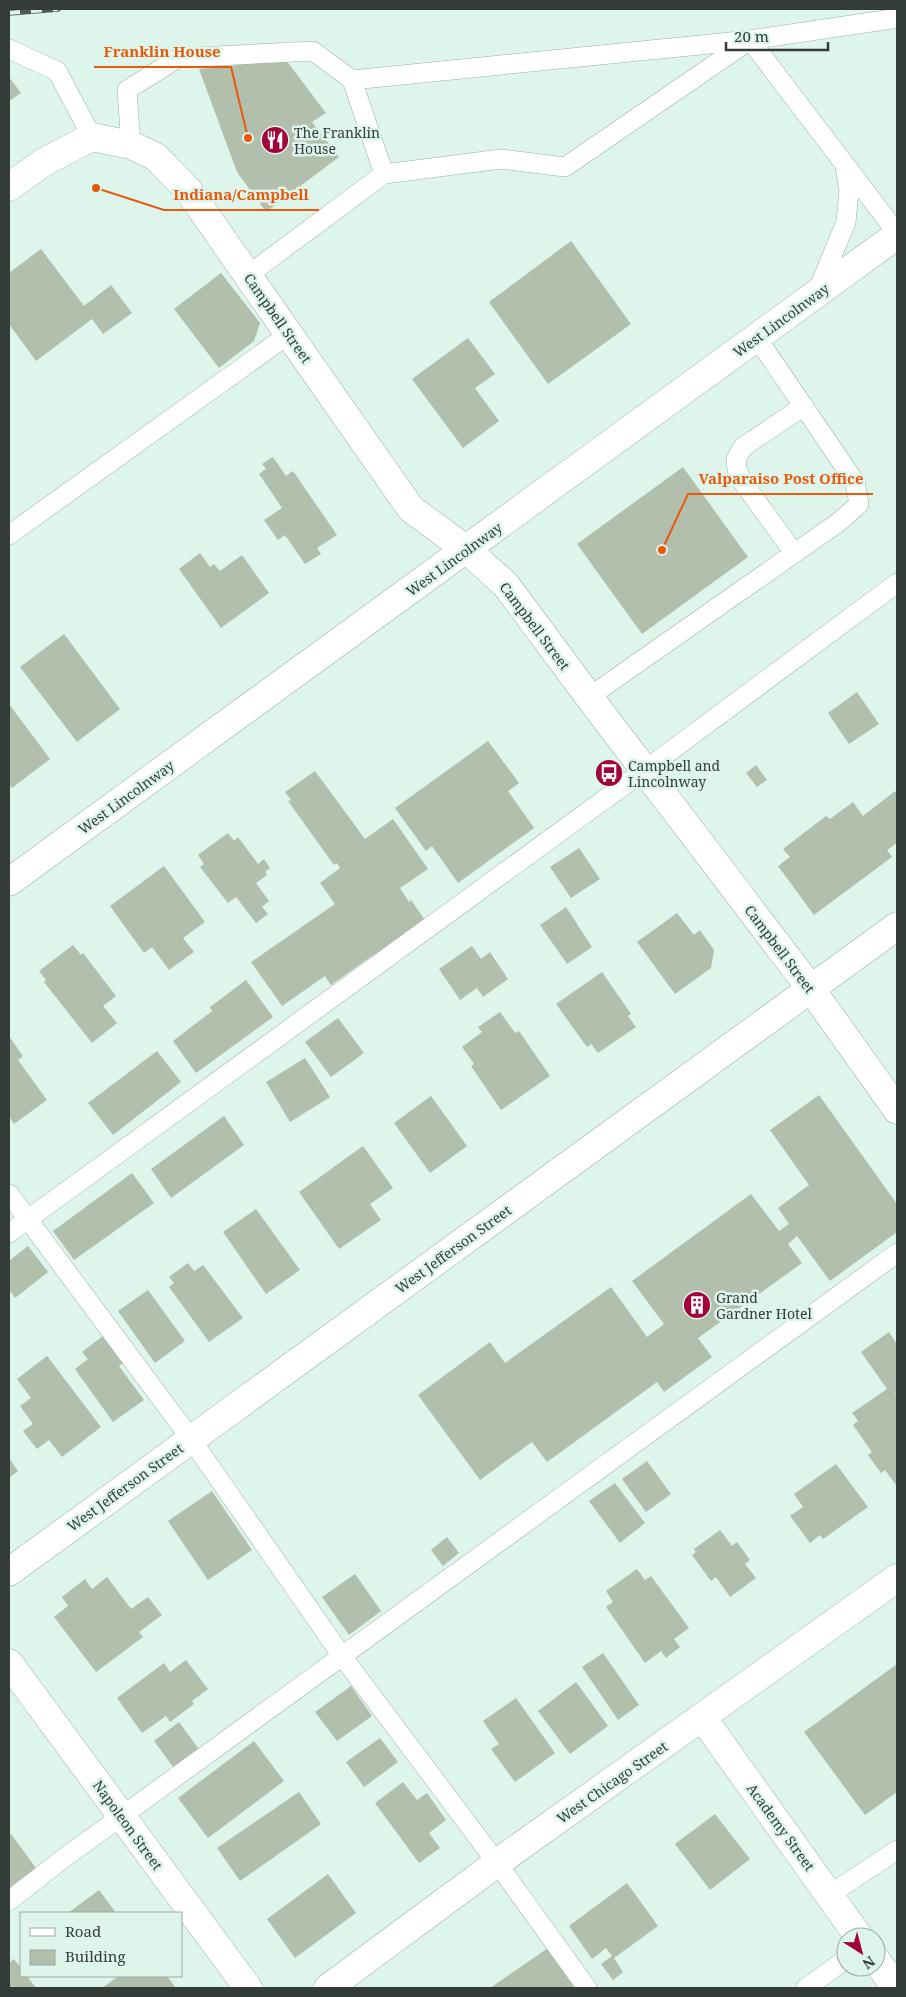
<svg xmlns="http://www.w3.org/2000/svg" width="906" height="1997" font-family="'Noto Serif',serif">
<style>
.building{fill:#b2bfad}
.lines{fill:none;stroke-linecap:round;stroke-linejoin:round}
.lane-casing{stroke:#9bb1a8;stroke-width:20}
.street-casing{stroke:#9bb1a8;stroke-width:29}
.secondary-casing{stroke:#9bb1a8;stroke-width:29}
.primary-casing{stroke:#9bb1a8;stroke-width:29}
.lane{stroke:#fff;stroke-width:19}
.street{stroke:#fff;stroke-width:28}
.secondary{stroke:#fff;stroke-width:28}
.primary{stroke:#fff;stroke-width:28}
.rail-casing{stroke:#4e5954;stroke-width:5.5}
.rail{stroke:#ddf5eb;stroke-width:4;stroke-dasharray:11;stroke-linecap:butt}
.labels{text-anchor:middle;dominant-baseline:central;stroke-width:5;stroke-linejoin:round;paint-order:stroke}
.poi-label{font-size:14px;fill:#333c38;stroke:#ddf5eb;text-anchor:start}
.street-label{font-size:14px;fill:#333c38;stroke:#ddf5eb}
.leader{fill:none;stroke:#e8590c;stroke-width:2}
.callout-dot{fill:#e8590c;stroke:#ddf5eb;stroke-width:2}
.callout-label{font-size:15px;text-anchor:middle;font-weight:bold;fill:#e8590c;stroke:#ddf5eb;stroke-width:5;stroke-linejoin:round;paint-order:stroke}
</style>
<rect width="100%" height="100%" fill="#ddf5eb"/>
<g class="building">
<path d="M286,60L326,113L312,122L339,157L266,212L237,172L199,69Z"/>
<path d="M9,77L21,93L9,101Z"/>
<path d="M571,241L631,324L548,384L489,302Z"/>
<path d="M41,249L84,306L111,285L132,313L103,334L92,319L36,361L9,324V273Z"/>
<path d="M221,273L260,323L254,341L219,368L174,309Z"/>
<path d="M468,338L495,374L475,388L499,421L463,448L412,379Z"/>
<path d="M273,457L286,476L293,471L337,535L317,548L321,554L305,564L285,535L278,540L264,520L282,508L259,474L266,469L262,464Z"/>
<path d="M683,467L748,557L642,634L577,544Z"/>
<path d="M200,553L210,567L214,564L220,571L242,555L269,593L221,628L179,569Z"/>
<path d="M64,634L120,709L77,742L20,667Z"/>
<path d="M857,692L879,724L849,744L828,713Z"/>
<path d="M9,704L50,759L12,788L9,784Z"/>
<path d="M488,741L519,783L508,791L534,828L458,883L432,846L426,851L395,808Z"/>
<path d="M756,765L767,780L757,787L746,773Z"/>
<path d="M315,771L365,839L393,819L428,869L400,888L409,902L411,900L427,923L376,958L373,955L331,985L325,976L282,1006L251,962L335,904L320,883L340,868L337,863L334,865L288,801L291,800L285,792Z"/>
<path d="M895,791L897,795V843L887,850L892,857L814,915L778,866L790,857L783,849L826,816L830,819L853,802L863,816Z"/>
<path d="M228,833L234,841L238,837L258,864L264,859L270,868L265,872L267,875L256,883L269,901L262,907L268,914L256,923L236,897L228,903L200,867L204,864L198,855Z"/>
<path d="M579,848L600,879L571,898L550,867Z"/>
<path d="M164,866L205,922L183,938L194,952L169,970L152,947L144,953L110,906Z"/>
<path d="M566,907L592,947L567,964L540,925Z"/>
<path d="M677,913L694,935L700,930L714,950L711,968L675,994L637,942Z"/>
<path d="M73,945L81,955L83,953L116,996L103,1006L117,1023L92,1043L44,982L46,980L39,971Z"/>
<path d="M472,946L481,959L490,952L508,979L483,997L477,988L460,1000L439,969Z"/>
<path d="M602,972L631,1014L628,1016L636,1027L598,1053L591,1044L587,1047L556,1004Z"/>
<path d="M246,980L273,1017L196,1073L173,1041L212,1011L210,1007Z"/>
<path d="M500,1012L515,1033L519,1031L550,1076L501,1110L471,1066L474,1064L462,1047L482,1032L478,1027Z"/>
<path d="M338,1018L364,1053L331,1077L305,1042Z"/>
<path d="M9,1036L23,1056L18,1060L47,1100L14,1124L9,1116Z"/>
<path d="M157,1051L181,1082L113,1135L88,1103Z"/>
<path d="M305,1058L330,1097L290,1122L266,1082Z"/>
<path d="M819,1095L897,1204V1232L830,1281L797,1236L788,1244L802,1263L698,1338L712,1357L664,1392L657,1382L547,1462L532,1442L480,1480L418,1395L490,1342L505,1363L611,1287L647,1337L664,1324L632,1281L751,1194L779,1231L789,1224L778,1208L809,1185L770,1130Z"/>
<path d="M431,1096L467,1146L430,1173L394,1123Z"/>
<path d="M224,1116L244,1145L171,1198L151,1169Z"/>
<path d="M363,1146L393,1188L370,1204L381,1220L339,1249L299,1192Z"/>
<path d="M132,1173L154,1203L74,1260L53,1231Z"/>
<path d="M256,1209L300,1270L266,1294L223,1232Z"/>
<path d="M28,1246L48,1272L15,1298L9,1289V1261Z"/>
<path d="M188,1263L194,1271L203,1265L243,1318L209,1342L169,1287L174,1283L169,1277Z"/>
<path d="M148,1290L185,1341L155,1363L118,1311Z"/>
<path d="M889,1332L897,1344V1392L895,1394L897,1397V1484L896,1485L885,1470L881,1473L868,1455L872,1452L853,1425L858,1421L852,1413L887,1389L861,1352Z"/>
<path d="M103,1336L123,1363L119,1366L144,1400L113,1422L75,1369L88,1359L82,1352Z"/>
<path d="M47,1356L101,1427L62,1457L49,1440L37,1449L23,1431L33,1424L20,1406L31,1398L17,1379Z"/>
<path d="M9,1458L18,1471L9,1478Z"/>
<path d="M647,1461L671,1494L646,1512L622,1479Z"/>
<path d="M836,1464L868,1507L823,1539L820,1535L810,1543L790,1516L803,1507L794,1494Z"/>
<path d="M615,1483L645,1523L620,1543L589,1501Z"/>
<path d="M212,1491L252,1550L208,1580L168,1521Z"/>
<path d="M720,1530L732,1546L737,1542L750,1560L745,1564L756,1578L730,1597L716,1577L711,1581L692,1555L696,1552L694,1549Z"/>
<path d="M447,1537L459,1553L443,1566L431,1550Z"/>
<path d="M637,1569L645,1580L651,1576L689,1628L674,1639L680,1647L666,1658L661,1651L645,1663L606,1607L613,1602L606,1591Z"/>
<path d="M355,1574L381,1611L349,1635L322,1597Z"/>
<path d="M107,1577L131,1609L148,1597L162,1615L139,1632L143,1637L96,1672L54,1617L68,1606L62,1597L85,1579L92,1589Z"/>
<path d="M603,1653L639,1705L618,1720L582,1667Z"/>
<path d="M186,1660L208,1689L192,1701L194,1704L170,1722L166,1716L142,1733L117,1698L164,1663L170,1672Z"/>
<path d="M897,1664V1792L865,1815L804,1732Z"/>
<path d="M576,1682L608,1726L570,1754L538,1711Z"/>
<path d="M351,1686L372,1716L337,1741L315,1712Z"/>
<path d="M516,1698L555,1753L515,1782L491,1749L499,1744L483,1721Z"/>
<path d="M179,1722L201,1752L176,1771L154,1741Z"/>
<path d="M380,1738L398,1762L364,1787L346,1762Z"/>
<path d="M254,1741L284,1781L208,1838L178,1798Z"/>
<path d="M403,1782L417,1800L427,1793L446,1820L429,1833L440,1848L419,1863L375,1803Z"/>
<path d="M299,1792L321,1824L240,1881L217,1848Z"/>
<path d="M715,1814L750,1859L710,1890L675,1844Z"/>
<path d="M11,1834L36,1868L9,1888V1836Z"/>
<path d="M328,1874L356,1913L295,1958L267,1919Z"/>
<path d="M627,1883L658,1926L614,1958L623,1972L613,1980L601,1964L612,1956L606,1948L592,1959L569,1926Z"/>
<path d="M99,1890L116,1913H68Z"/>
<path d="M551,1946L580,1988H490Z"/>
<path d="M14,1959L21,1968V1976H27L36,1988H9V1963Z"/>
<path d="M119,1976H167L176,1988H102Z"/>
</g>
<g class="lines">
<defs>
<g id="lane">
<path d="M9,49L57,71L92,137"/>
<path d="M352,80L384,174"/>
<path d="M131,145L127,90L178,58L313,51L352,80L750,40L892,19"/>
<path d="M248,275L384,174L501,159L565,167L750,40L897,233"/>
<path d="M817,292L846,222L849,191L845,166"/>
<path d="M9,535L289,334"/>
<path d="M794,553L742,481L737,469L736,459L743,447L804,406"/>
<path d="M589,697L839,522L859,504L855,482L757,338"/>
<path d="M9,1194L191,1439L342,1656L497,1863L587,1988"/>
<path d="M9,1233L645,770L897,583"/>
<path d="M829,1895L897,1850"/>
<path d="M9,1901L60,1861L897,1253"/>
<path d="M806,1988L846,1959"/>
</g>
<g id="street">
<path d="M9,1572L897,926"/>
<path d="M9,1663L248,1988"/>
<path d="M702,1717L859,1937"/>
<path d="M876,1960L896,1988"/>
<path d="M328,1988L497,1863L897,1578"/>
</g>
<path id="secondary" d="M9,187L44,162L92,137L131,145L156,157L188,190L411,509L467,550L506,585L589,697L811,989L897,1110"/>
<path id="primary" d="M9,882L897,235"/>
</defs>
<use href="#lane" class="lane-casing"/>
<use href="#street" class="street-casing"/>
<use href="#secondary" class="secondary-casing"/>
<use href="#primary" class="primary-casing"/>
<use href="#lane" class="lane"/>
<use href="#street" class="street"/>
<use href="#secondary" class="secondary"/>
<use href="#primary" class="primary"/>
<defs>
<path id="rail" d="M9,13L58,9"/>
</defs>
<use href="#rail" class="rail-casing"/>
<use href="#rail" class="rail"/>
</g>
<defs>
<symbol id="restaurant-disc" viewBox="-11 -11 22 22"><circle r="9.5" fill="#a2043a" stroke="#ddf5eb"/><path d="M-5-6h1v4h1v-4h1v4h1v-4h1v5L-1.5 .5V6h-2V.5L-5-1ZM5-6V6H3V1.5H1.5Q1.5-4 5-6Z" fill="#fff"/></symbol>
<symbol id="bus-disc" viewBox="-11 -11 22 22"><circle r="9.5" fill="#a2043a" stroke="#ddf5eb"/><path d="M-5-6H5V4H4V6H2V4H-2V6H-4V4H-5ZM-3.5-4V0h7V-4ZM-3.5 1.2v1.5H-2V1.2ZM2 1.2v1.5H3.5V1.2Z" fill="#fff"/></symbol>
<symbol id="building-disc" viewBox="-11 -11 22 22"><circle r="9.5" fill="#a2043a" stroke="#ddf5eb"/><path d="M-4-6H4V6H1V3H-1V6H-4ZM-2.5-4.3h1.7v1.8h-1.7ZM.8-4.3h1.7v1.8H.8ZM-2.5-1h1.7V.8h-1.7ZM.8-1h1.7V.8H.8Z" fill="#fff"/></symbol>
</defs>
<g fill-rule="evenodd">
<use href="#restaurant-disc" x="259" y="124" width="32" height="32"/>
<use href="#bus-disc" x="593" y="757" width="32" height="32"/>
<use href="#building-disc" x="681" y="1289" width="32" height="32"/>
</g>
<g class="labels">
<g class="poi-label">
<text x="294" y="132">The Franklin<tspan x="294" dy="16">House</tspan></text>
<text x="628" y="765">Campbell and<tspan x="628" dy="16">Lincolnway</tspan></text>
<text x="716" y="1297">Grand<tspan x="716" dy="16">Gardner Hotel</tspan></text>
</g>
<g class="street-label">
<text transform="translate(278 318) rotate(55)">Campbell Street</text>
<text transform="translate(781 320) rotate(-36)">West Lincolnway</text>
<text transform="translate(454 559) rotate(-36)">West Lincolnway</text>
<text transform="translate(535 626) rotate(53)">Campbell Street</text>
<text transform="translate(126 797) rotate(-36)">West Lincolnway</text>
<text transform="translate(780 949) rotate(53)">Campbell Street</text>
<text transform="translate(453 1249) rotate(-36)">West Jefferson Street</text>
<text transform="translate(125 1487) rotate(-36)">West Jefferson Street</text>
<text transform="translate(612 1782) rotate(-35)">West Chicago Street</text>
<text transform="translate(128 1825) rotate(54)">Napoleon Street</text>
<text transform="translate(781 1827) rotate(54)">Academy Street</text>
</g>
</g>
<path class="leader" d="M248 138L231 67H94M96 188L164 210H319M662 550L688 494H873"/>
<g class="callout-dot">
<circle cx="248" cy="138" r="5"/>
<circle cx="96" cy="188" r="5"/>
<circle cx="662" cy="550" r="5"/>
</g>
<g class="callout-label">
<text x="162" y="57">Franklin House</text>
<text x="241" y="200">Indiana/Campbell</text>
<text x="781" y="484">Valparaiso Post Office</text>
</g>
<rect width="906" height="1997" fill="none" stroke="#333c38" stroke-width="20"/>
<rect x="20" y="1912" width="162" height="65" fill="#ddf5eb" stroke="#99aba3"/>
<rect x="30" y="1928" width="25" height="8" fill="#ffffff" stroke="#99aba3"/>
<text x="65" y="1937" font-size="15" fill="#333c38">Road</text>
<rect x="30" y="1950" width="25" height="15" fill="#b2bfad" stroke="#99aba3"/>
<text x="65" y="1962" font-size="15" fill="#333c38">Building</text>
<g transform="translate(861 1952) rotate(144)"><circle r="24" fill="#ddf5eb" stroke="#99aba3"/>
<path d="M0-4L9 19L0 12L-9 19Z" fill="#a2043a"/>
<text y="-8" font-size="14" font-weight="bold" text-anchor="middle" fill="#333c38">N</text>
</g>
<path d="M726 42v8h102v-8" fill="none" stroke="#333c38" stroke-width="2.5"/>
<text x="734" y="42" font-size="15" fill="#333c38" stroke="#ddf5eb" stroke-width="4" paint-order="stroke">20 m</text>
</svg>
